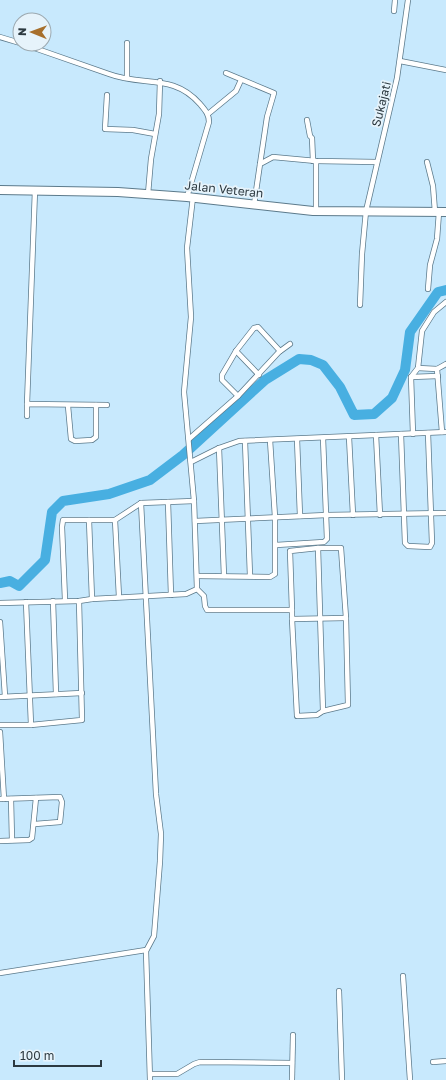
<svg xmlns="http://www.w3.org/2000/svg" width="446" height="1080" font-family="'Golos Text',sans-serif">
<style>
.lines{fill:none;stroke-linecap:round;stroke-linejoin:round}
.river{stroke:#48afe1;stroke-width:10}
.minor-casing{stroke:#5c7a8b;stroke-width:6}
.trunk-casing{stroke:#5c7a8b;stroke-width:10}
.minor{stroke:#fff;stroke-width:4.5}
.trunk{stroke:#fff;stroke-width:8}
.labels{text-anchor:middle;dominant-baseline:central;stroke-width:3.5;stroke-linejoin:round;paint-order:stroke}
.street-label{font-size:12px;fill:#2c3940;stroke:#e6f3fb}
</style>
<rect width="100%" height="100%" fill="#c8e9fd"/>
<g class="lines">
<path class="river" d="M0,583L10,581L19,586L45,560L52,512L63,501L109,494L150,480L183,455L265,380L299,359L311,360L323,365L340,387L354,415L374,414L392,398L405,370L410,332L438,292L446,290"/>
<defs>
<g id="minor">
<path d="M394,11L395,0"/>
<path d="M0,37L20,43"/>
<path d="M23,44C52,54 81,64 109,74C143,87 173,73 200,104C205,110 209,114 209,122L187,197"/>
<path d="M400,61L446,70"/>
<path d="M226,73L274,93L267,117L260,164"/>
<path d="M127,78V43"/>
<path d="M107,95L105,129L133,130L155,134"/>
<path d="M208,114L236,91L241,80"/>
<path d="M307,120L310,136L312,138L313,161"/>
<path d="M427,162L433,186L435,212"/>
<path d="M148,194L151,159L159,114L160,81"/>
<path d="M254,205L260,164L273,157L316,161L377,162"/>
<path d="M316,211V161"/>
<path d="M428,289L430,265L437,239L439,212"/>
<path d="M360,305L362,254L366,211L397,78L408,0"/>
<path d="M236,351L259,375"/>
<path d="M418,368L437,369"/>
<path d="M411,377L438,376"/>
<path d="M238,396L222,380V375L236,351L254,328L258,327L280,351"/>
<path d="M27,404L35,190"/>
<path d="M68,406L71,439L75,441L92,440L96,437V405"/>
<path d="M27,416V404L107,405"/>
<path d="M442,432L437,369L446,364"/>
<path d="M401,434L405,543L408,546L430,547L432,543L428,433"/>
<path d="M413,434L411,377L418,368L422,331L434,312L446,302"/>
<path d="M376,435L380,515"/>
<path d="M349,437L353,515"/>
<path d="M189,439L238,396L279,352L290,344"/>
<path d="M297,439L300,516"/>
<path d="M245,441L250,576"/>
<path d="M219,448L224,576"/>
<path d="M191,462L219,448L239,441L446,432"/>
<path d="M168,502L171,595"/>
<path d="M141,503L156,794L161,834L160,861L154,936L146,951L150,1080"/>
<path d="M89,520L92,599"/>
<path d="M115,520L119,597"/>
<path d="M195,521L327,515L446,513"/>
<path d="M276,545L324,542L327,539L323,438"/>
<path d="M318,548L323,711"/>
<path d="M198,576L270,577L275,574V517L270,440"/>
<path d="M197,589L204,596L205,606L207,610H292V619L346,618"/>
<path d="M65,600L62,527L63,520H115L141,503L194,501"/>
<path d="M53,601L56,694"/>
<path d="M26,602L31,725"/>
<path d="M0,603L79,601L92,599L186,594L197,589L194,501L184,392L191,317L187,248L193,197"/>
<path d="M292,610L290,551L318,548H341L346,618L348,705L323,711L317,715L297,716L292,619"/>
<path d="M0,622L5,696"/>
<path d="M0,697L82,693"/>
<path d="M0,725H31L82,720L79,601"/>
<path d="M0,732L4,799"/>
<path d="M0,799L60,797L62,802L60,822L35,824"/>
<path d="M11,799L12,840"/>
<path d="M0,841L29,840L32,838L36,798"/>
<path d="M0,973L146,950"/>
<path d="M403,976L410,1080"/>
<path d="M339,991L342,1080"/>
<path d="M433,1062L446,1061"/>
<path d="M151,1074H177L194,1064L200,1062L292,1063"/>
<path d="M292,1080L293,1035"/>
</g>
<path id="trunk" d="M0,190L118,192L187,197L313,211L446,212"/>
</defs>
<use href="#minor" class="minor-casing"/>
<use href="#trunk" class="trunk-casing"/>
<use href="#minor" class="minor"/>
<use href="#trunk" class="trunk"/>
</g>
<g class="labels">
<g class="street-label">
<text transform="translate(381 104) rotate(-76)">Sukajati</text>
<text transform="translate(224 189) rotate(6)">Jalan Veteran</text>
</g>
</g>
<g transform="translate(32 32) rotate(271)"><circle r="19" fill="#e6f3fb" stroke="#9ca9b0"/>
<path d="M0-3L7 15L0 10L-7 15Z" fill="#a76f2c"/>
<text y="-6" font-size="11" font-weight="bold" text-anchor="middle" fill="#2c3940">N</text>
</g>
<path d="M14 1060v6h87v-6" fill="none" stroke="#2c3940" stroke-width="2"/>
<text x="20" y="1060" font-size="12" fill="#2c3940" stroke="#e6f3fb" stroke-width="3" paint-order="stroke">100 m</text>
</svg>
